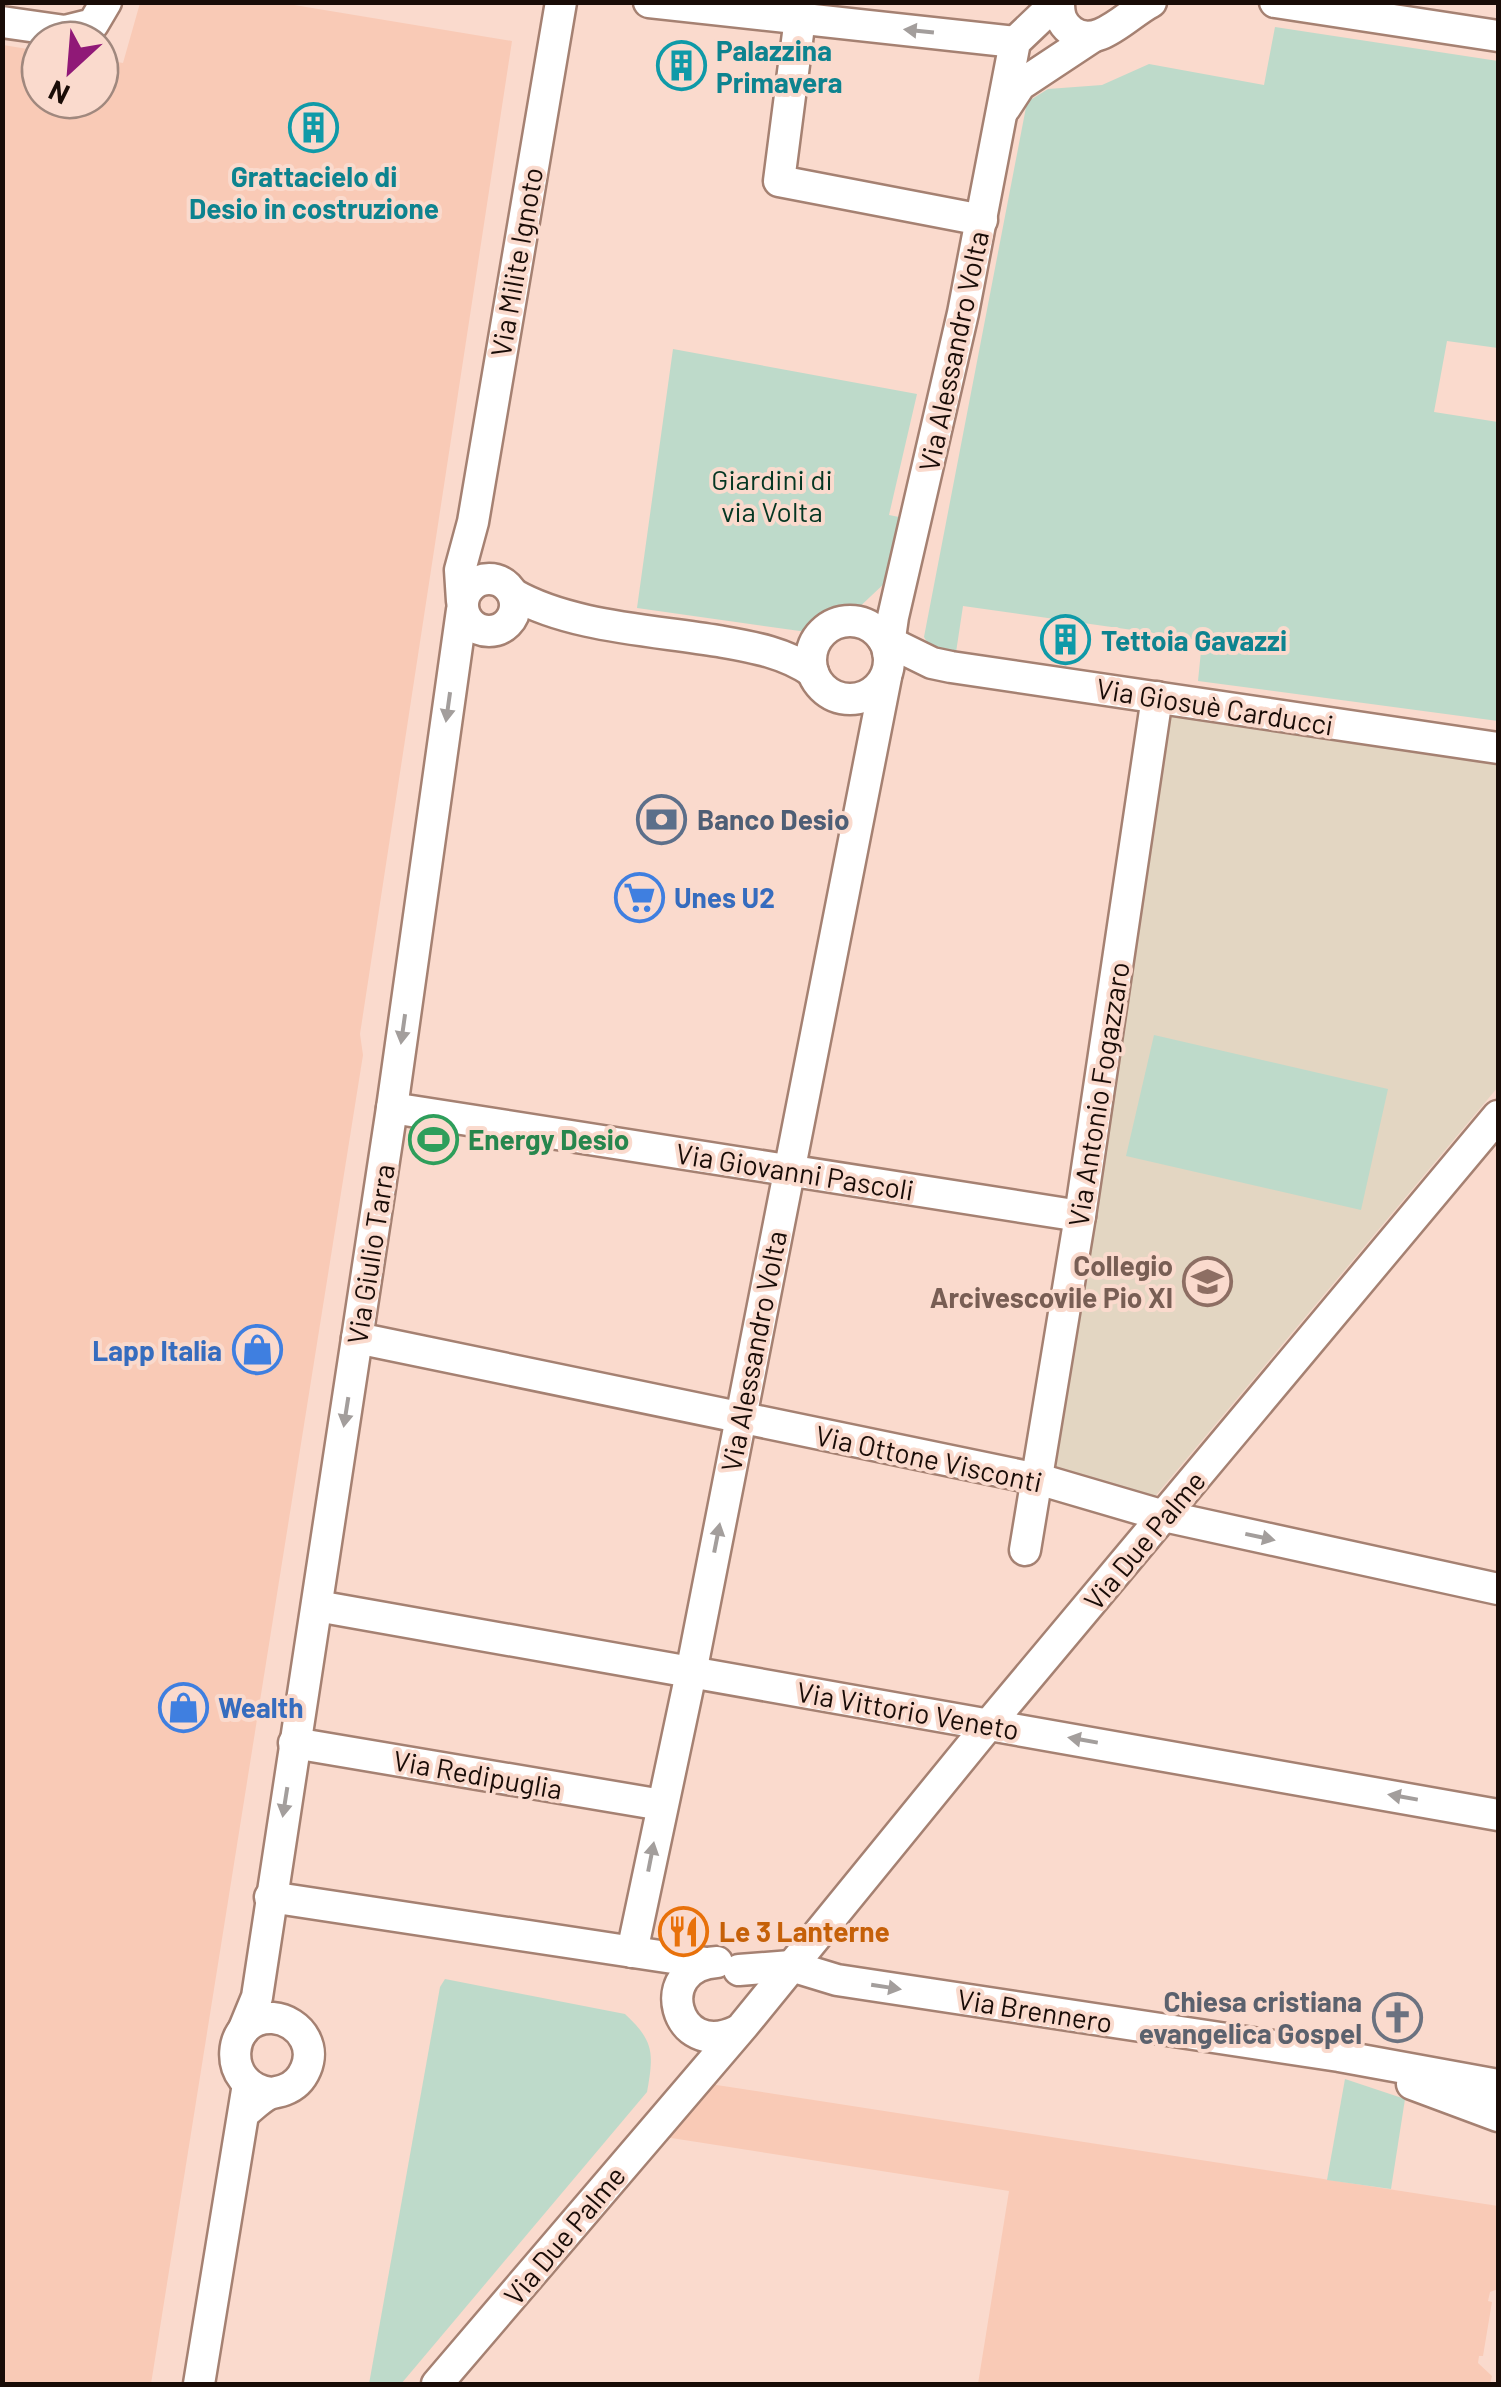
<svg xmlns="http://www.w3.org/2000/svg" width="1501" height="2387" font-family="Barlow,sans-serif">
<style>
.built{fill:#f9cab6}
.education{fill:#e3d6c2}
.green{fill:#bedaca}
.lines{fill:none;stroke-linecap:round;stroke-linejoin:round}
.minor-casing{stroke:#a58172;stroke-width:35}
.minor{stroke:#fff;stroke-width:30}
.oneway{fill:#a39e9c}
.labels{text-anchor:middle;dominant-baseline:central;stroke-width:8;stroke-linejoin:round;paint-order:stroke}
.culture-label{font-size:28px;font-weight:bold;fill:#0d838f;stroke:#fadacd;text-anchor:start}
.street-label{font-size:28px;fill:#190c07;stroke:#fadacd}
.park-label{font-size:28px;fill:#043622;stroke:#fadacd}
.service-label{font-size:28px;font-weight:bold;fill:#4e5e75;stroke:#fadacd;text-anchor:start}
.shop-label{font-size:28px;font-weight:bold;fill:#366cbe;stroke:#fadacd;text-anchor:start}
.leisure-label{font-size:28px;font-weight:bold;fill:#27864d;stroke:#fadacd;text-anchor:start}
.education-label{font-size:28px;font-weight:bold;fill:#785e54;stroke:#fadacd;text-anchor:end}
.food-label{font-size:28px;font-weight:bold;fill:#c56008;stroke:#fadacd;text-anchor:start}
.worship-label{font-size:28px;font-weight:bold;fill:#5b616d;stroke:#fadacd;text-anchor:end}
</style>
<rect width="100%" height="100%" fill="#fadacd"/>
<g class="built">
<path d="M140,3H282L512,41L360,1034L363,1055L151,2384H3V45L40,51V100H100V59L123,63Z"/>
<path d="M710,2084L1498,2206V2289L1490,2292L1488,2301L1492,2302L1483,2356H1479L1478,2363L1492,2376L1490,2384H978L1009,2191L665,2137Z"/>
</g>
<path class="education" d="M1165,713L1498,762V1087L1153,1499L1052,1474Z"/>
<g class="green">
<path d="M1275,27L1498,61V348L1447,341L1434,412L1498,422V721L1198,681L1202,641L1175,636L963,606L955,659L930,647L924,637L1027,102L1048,89L1102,85L1149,64L1264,85Z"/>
<path d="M673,349L917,394L889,515L904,518L888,580L853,613L828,618L807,632L637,608Z"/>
<path d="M1154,1035L1388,1089L1361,1210L1126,1156Z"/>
<path d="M445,1979L625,2014C654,2041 654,2053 647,2092L401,2384H369L440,1987Z"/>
<path d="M1345,2079L1405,2099L1391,2189L1327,2180Z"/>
</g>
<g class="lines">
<defs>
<g id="minor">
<path d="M649,2L1015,42"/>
<path d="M1059,2C1059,15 1061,23 1071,31C1097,51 1127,14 1151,2"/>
<path d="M1275,2L1498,36"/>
<path d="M800,18L779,181L982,220"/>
<path d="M2,22L65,31L93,24L106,2"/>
<path d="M1005,108L1020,85L1091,38"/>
<circle cx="489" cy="605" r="26"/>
<path d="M513,594C570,627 653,630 718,641C752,647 784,652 813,672"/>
<path d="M462,601L460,570L473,522L561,2"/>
<circle cx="850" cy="660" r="39"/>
<path d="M883,639L932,663L951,667L1498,748"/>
<path d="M888,652L893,617L963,313L1015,42L1057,2"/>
<path d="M392,1108L1080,1216"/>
<path d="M357,1338L1038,1479L1164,1516L1498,1589"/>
<path d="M1025,1550L1080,1216L1157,697"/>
<path d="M317,1606L1498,1815"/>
<path d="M294,1743L662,1805"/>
<path d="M270,1897L706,1963"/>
<path d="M632,1952L691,1673L886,677"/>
<path d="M717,1962C651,1966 674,2061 737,2031"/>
<path d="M739,1970L791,1966L837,1980L1339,2056L1498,2085"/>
<path d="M243,2031L257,1997L392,1108L462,610"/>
<path d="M1412,2084L1498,2116"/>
<path d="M244,2113C252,2107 260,2098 269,2094C274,2092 279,2092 284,2090C304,2083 315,2058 305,2039C299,2027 286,2019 273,2018C226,2015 220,2087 271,2093"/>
<path d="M199,2384L248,2084"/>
<path d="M437,2384L743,2026L990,1723L1498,1116"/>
</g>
</defs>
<use href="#minor" class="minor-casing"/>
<use href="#minor" class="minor"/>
</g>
<defs><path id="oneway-solid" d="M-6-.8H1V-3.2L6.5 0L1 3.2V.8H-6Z" transform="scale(2.5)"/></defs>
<g class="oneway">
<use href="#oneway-solid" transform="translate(919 31) rotate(-174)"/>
<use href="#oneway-solid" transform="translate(448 707) rotate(98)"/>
<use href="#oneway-solid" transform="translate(403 1029) rotate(98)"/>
<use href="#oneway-solid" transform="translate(346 1412) rotate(99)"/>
<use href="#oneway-solid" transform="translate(1260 1537) rotate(12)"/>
<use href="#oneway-solid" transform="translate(717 1538) rotate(-79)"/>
<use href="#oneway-solid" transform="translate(1083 1740) rotate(-170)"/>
<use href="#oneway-solid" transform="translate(1403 1797) rotate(-170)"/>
<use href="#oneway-solid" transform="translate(285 1802) rotate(99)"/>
<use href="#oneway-solid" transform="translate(651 1857) rotate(-79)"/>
<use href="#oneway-solid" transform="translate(886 1987) rotate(9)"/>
</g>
<defs>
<symbol id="building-ring" viewBox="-11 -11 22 22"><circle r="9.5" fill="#fadacd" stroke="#0f9aa8" stroke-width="1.5"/><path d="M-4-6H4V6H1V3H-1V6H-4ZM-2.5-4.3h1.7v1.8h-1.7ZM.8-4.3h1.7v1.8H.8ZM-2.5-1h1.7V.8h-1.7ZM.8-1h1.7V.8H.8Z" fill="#0f9aa8"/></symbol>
<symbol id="bank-ring" viewBox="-11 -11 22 22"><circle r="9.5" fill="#fadacd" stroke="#5c6f8a" stroke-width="1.5"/><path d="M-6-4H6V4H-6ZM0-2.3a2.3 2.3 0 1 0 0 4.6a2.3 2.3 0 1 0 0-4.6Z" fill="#5c6f8a"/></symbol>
<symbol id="supermarket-ring" viewBox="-11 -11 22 22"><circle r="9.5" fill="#fadacd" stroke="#3f7fe0" stroke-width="1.5"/><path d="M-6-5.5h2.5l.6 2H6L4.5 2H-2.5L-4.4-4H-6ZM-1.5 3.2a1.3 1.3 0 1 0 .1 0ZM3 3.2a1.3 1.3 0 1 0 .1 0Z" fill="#3f7fe0"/></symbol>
<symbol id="stadium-ring" viewBox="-11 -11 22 22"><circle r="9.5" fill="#fadacd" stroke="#2e9e5b" stroke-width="1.5"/><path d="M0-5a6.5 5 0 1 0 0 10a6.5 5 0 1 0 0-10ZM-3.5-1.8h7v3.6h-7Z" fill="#2e9e5b"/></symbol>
<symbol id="school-ring" viewBox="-11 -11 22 22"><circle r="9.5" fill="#fadacd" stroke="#8d6e63" stroke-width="1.5"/><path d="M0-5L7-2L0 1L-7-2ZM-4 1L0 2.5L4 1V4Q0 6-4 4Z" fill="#8d6e63"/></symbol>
<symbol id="shop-ring" viewBox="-11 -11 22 22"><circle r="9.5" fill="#fadacd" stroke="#3f7fe0" stroke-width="1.5"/><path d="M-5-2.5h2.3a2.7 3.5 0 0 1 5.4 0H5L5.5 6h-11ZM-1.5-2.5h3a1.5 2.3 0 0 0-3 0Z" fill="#3f7fe0"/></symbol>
<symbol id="restaurant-ring" viewBox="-11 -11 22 22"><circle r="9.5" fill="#fadacd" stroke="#e8710a" stroke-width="1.5"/><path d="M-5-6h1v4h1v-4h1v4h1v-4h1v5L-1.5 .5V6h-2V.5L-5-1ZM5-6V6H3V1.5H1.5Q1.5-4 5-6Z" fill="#e8710a"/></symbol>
<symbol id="church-ring" viewBox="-11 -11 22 22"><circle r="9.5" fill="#fadacd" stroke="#6b7280" stroke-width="1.5"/><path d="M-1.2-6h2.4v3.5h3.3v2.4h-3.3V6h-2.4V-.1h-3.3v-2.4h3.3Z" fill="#6b7280"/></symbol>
</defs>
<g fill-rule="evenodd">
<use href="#building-ring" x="654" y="38" width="55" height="55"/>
<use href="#building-ring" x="286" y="100" width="55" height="55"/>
<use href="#building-ring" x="1038" y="612" width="55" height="55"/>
<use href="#bank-ring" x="634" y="792" width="55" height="55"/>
<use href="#supermarket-ring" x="612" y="870" width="55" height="55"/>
<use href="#stadium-ring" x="406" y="1112" width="55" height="55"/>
<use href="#school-ring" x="1180" y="1254" width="55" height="55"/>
<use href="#shop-ring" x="230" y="1322" width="55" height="55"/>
<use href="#shop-ring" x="156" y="1680" width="55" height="55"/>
<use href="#restaurant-ring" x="656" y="1904" width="55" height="55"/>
<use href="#church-ring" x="1370" y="1990" width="55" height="55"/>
</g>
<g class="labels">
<g class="culture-label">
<text x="716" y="50">Palazzina<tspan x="716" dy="32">Primavera</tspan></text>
<text x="314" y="176" text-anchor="middle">Grattacielo di<tspan x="314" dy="32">Desio in costruzione</tspan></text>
<text x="1101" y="640">Tettoia Gavazzi</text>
</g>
<g class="street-label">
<text transform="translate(516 262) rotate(-80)">Via Milite Ignoto</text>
<text transform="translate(953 351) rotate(-78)">Via Alessandro Volta</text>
<text transform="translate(1215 706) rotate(9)">Via Giosuè Carducci</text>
<text transform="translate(1098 1094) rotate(-81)">Via Antonio Fogazzaro</text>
<text transform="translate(795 1171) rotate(9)">Via Giovanni Pascoli</text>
<text transform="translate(370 1254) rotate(-81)">Via Giulio Tarra</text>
<text transform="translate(753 1351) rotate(-79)">Via Alessandro Volta</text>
<text transform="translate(929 1458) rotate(12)">Via Ottone Visconti</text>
<text transform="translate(1144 1540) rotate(-50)">Via Due Palme</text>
<text transform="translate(908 1710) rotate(10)">Via Vittorio Veneto</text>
<text transform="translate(478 1774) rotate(10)">Via Redipuglia</text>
<text transform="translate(1035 2010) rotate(9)">Via Brennero</text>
<text transform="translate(564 2235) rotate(-50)">Via Due Palme</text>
</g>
<g class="park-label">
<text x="772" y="479">Giardini di<tspan x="772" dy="32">via Volta</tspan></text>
</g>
<g class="service-label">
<text x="697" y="819">Banco Desio</text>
</g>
<g class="shop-label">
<text x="674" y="897">Unes U2</text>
<text x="222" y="1350" text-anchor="end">Lapp Italia</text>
<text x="218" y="1707">Wealth</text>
</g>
<g class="leisure-label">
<text x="468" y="1139">Energy Desio</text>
</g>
<g class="education-label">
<text x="1173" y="1265">Collegio<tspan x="1173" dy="32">Arcivescovile Pio XI</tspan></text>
</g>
<g class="food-label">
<text x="719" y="1931">Le 3 Lanterne</text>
</g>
<g class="worship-label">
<text x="1362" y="2001">Chiesa cristiana<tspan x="1362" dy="32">evangelica Gospel</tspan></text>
</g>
</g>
<rect width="1501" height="2387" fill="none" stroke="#190c07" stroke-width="10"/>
<g transform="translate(70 70) rotate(206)"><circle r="48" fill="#fadacd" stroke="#a0887e" stroke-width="2.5"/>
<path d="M0-8L18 38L0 25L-18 38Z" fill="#901977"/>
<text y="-15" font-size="28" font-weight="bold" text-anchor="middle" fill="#190c07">N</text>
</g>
</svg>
